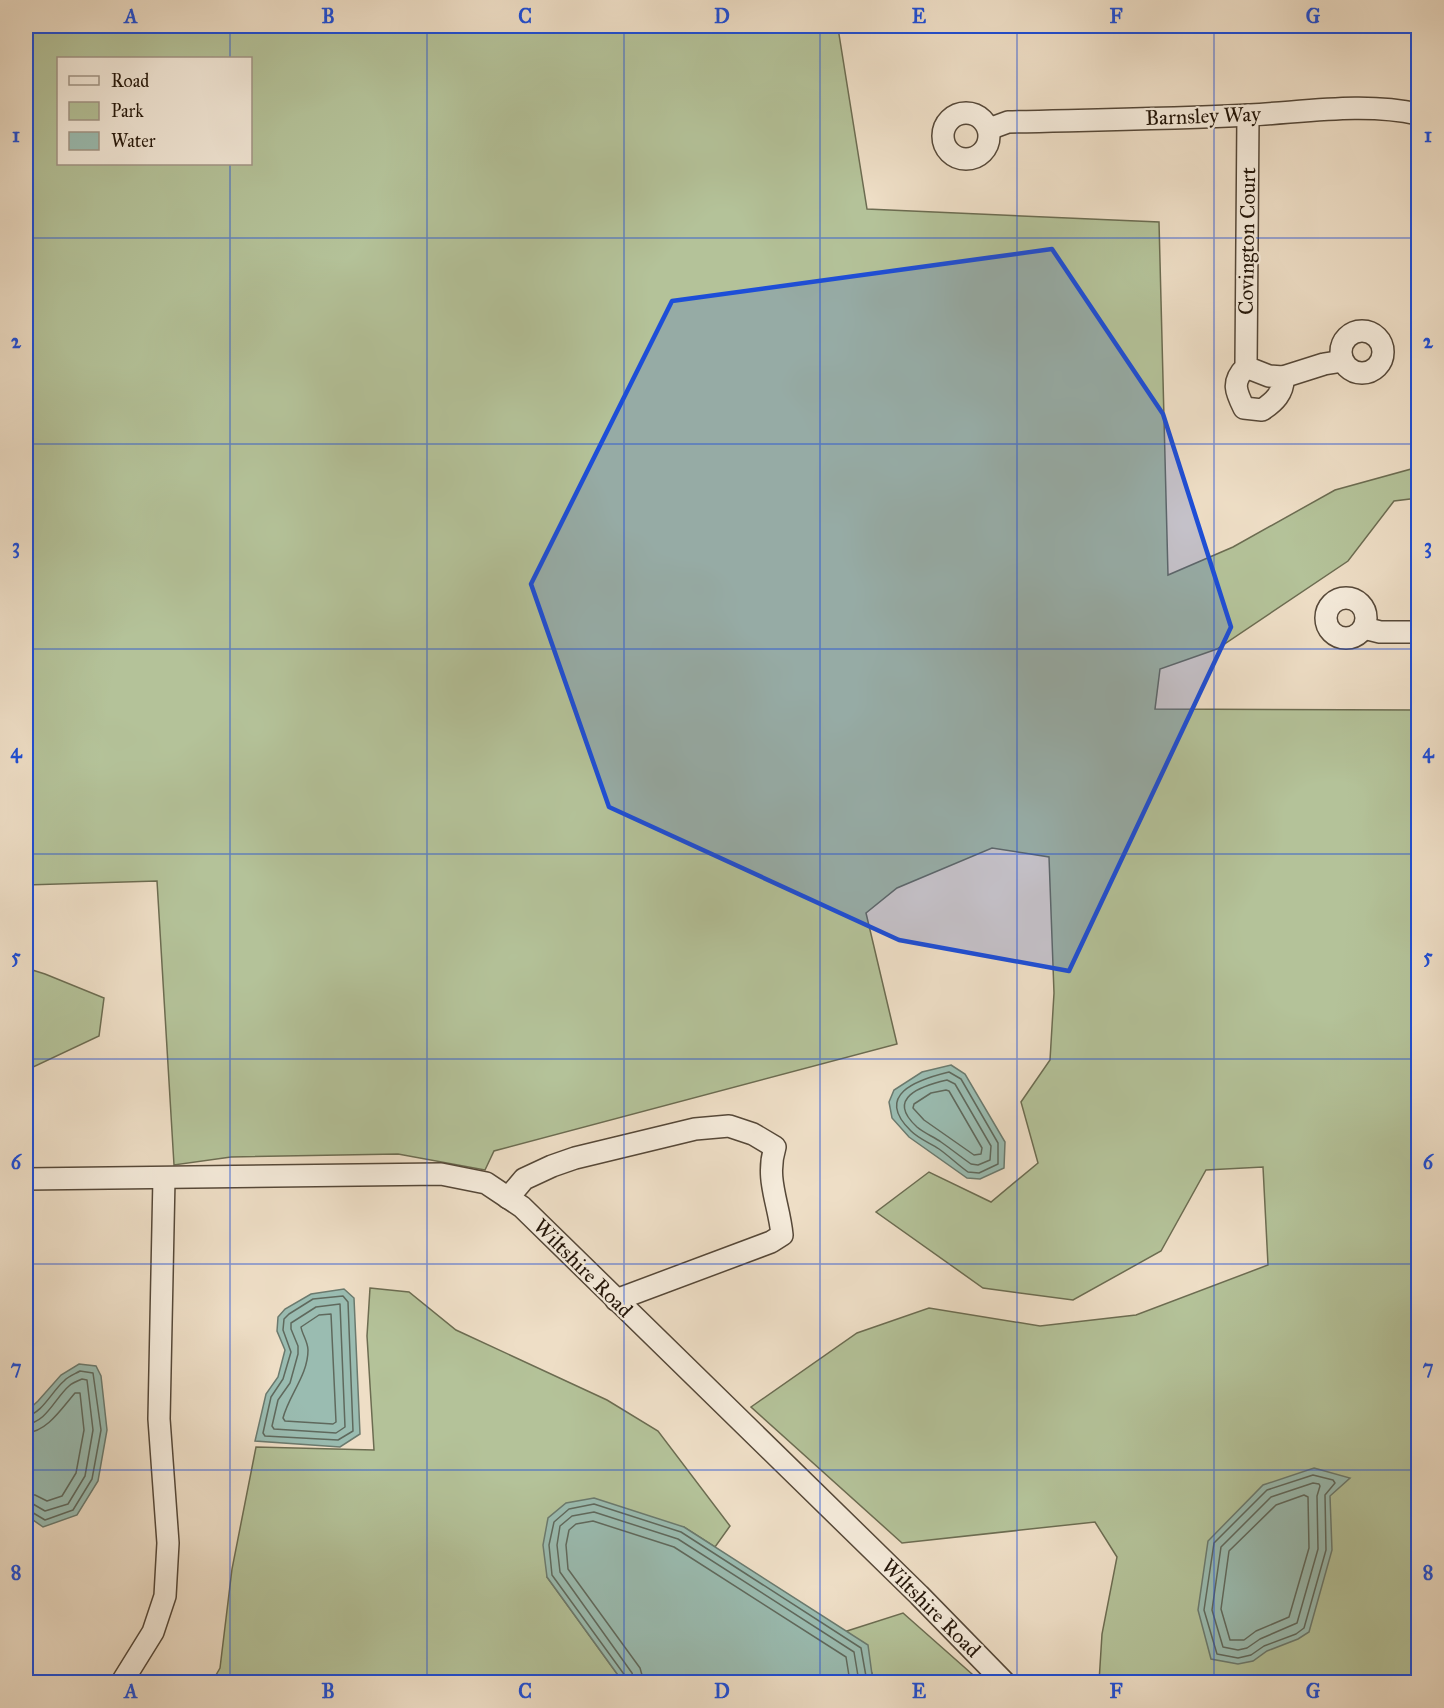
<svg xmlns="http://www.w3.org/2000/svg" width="1444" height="1708" font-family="'IM FELL Great Primer',serif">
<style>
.green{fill:#b4c299;stroke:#6c6c51;stroke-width:1.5;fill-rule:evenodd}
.water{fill:#9abcb1;stroke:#6b7a6e;stroke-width:1.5}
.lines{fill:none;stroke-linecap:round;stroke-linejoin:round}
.shore{stroke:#5f695d;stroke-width:1.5}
.minor-casing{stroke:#564838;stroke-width:24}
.minor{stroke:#f4eada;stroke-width:21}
.marked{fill:#1d4ed8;fill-opacity:0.2;stroke:#1d4ed8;stroke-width:4.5;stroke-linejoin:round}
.grid{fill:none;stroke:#1d4ed8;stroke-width:1.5;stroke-opacity:0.55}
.labels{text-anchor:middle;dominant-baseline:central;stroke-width:4.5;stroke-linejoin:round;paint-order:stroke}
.street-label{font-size:21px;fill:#241609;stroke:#f4eada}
.neatline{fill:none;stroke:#1d4ed8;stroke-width:2}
.grid-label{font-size:20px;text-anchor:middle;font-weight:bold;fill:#1d4ed8}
</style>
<rect width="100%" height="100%" fill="#eedec6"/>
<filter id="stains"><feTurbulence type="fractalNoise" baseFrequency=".00333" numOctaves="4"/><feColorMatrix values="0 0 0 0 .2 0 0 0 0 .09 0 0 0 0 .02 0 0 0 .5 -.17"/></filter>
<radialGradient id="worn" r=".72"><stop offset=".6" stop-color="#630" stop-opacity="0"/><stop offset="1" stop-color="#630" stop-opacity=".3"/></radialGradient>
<g class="green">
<path d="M26,26H1011L838,28L867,209L1159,222L1168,575L1233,547L1335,490L1411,469L1418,455V498L1394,501L1348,561L1217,649L1160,669L1155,709L1418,710V1682H1099L1102,1634L1117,1557L1095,1522L902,1543L751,1407L857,1333L929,1308L1040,1326L1136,1315L1268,1265L1263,1167L1206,1170L1161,1251L1073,1300L983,1288L876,1212L929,1172L991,1202L1038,1163L1021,1102L1050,1060L1054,993L1049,857L992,848L897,888L866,913L897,1044L494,1151L485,1170L398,1154L231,1157L174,1165L157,881L26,885ZM58,58H250V164H58Z"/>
<path d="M26,968L45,974L104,998L99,1036L33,1067L26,1093Z"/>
<path d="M370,1288L409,1292L456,1330L607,1400L658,1431L730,1526L715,1547L684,1527L547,1577L623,1682H212L220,1668L232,1569L256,1447L374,1450L367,1336Z"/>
<path d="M903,1613L981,1682H873L872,1673L847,1631Z"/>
</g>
<g class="water">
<path d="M951,1065L965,1074L1005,1142L1004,1168L980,1179L967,1178L909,1137L892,1118L889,1102L894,1090L922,1072Z"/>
<path d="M344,1289L354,1298L360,1434L340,1447L255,1441L266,1394L278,1377L285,1350L277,1331L278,1317L285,1309L311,1294Z"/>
<path d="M79,1364L96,1366L101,1376L107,1430L98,1481L77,1515L43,1527L26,1515V1412L38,1401L61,1375Z"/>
<path d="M1314,1468L1350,1478L1330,1496L1332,1550L1309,1632L1298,1639L1267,1651L1253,1661L1238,1664L1211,1659L1198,1610L1208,1541L1263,1485Z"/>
<path d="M594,1498L684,1527L868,1645L873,1682H623L547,1577L543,1545L548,1518L566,1503Z"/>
</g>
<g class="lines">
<g class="shore">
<path d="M949,1072L961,1079L998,1143V1164L979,1173L968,1172C958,1165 949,1156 939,1149C930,1143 919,1139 911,1131C874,1095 916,1080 949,1072Z"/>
<path d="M947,1080L955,1084L991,1146L990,1160L978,1165L971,1164C961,1157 951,1149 941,1142C934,1137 924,1133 917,1127C885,1098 921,1086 947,1080Z"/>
<path d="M946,1090L949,1091L982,1148L981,1154L974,1155L924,1120L913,1108L914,1104L931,1093Z"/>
<path d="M343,1296L348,1302L353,1431L338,1440L265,1436L263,1433L271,1397L283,1379L291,1352L283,1330L284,1319L289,1314L313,1299Z"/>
<path d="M340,1304L345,1427L336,1433L274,1429L272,1426L278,1400L290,1383L298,1354V1346L291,1329V1323L316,1307Z"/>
<path d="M331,1314L336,1422L333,1424L285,1421L283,1418C289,1395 308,1375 308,1350C308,1342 302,1334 301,1327L319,1315Z"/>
<path d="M26,1416C42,1414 52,1391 64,1381C68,1376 75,1374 80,1371L93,1373L101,1430L92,1479L73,1510L45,1520L30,1511L26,1510"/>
<path d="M26,1424C46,1423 55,1398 69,1386C72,1383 77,1381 82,1379L87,1380L93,1430L85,1476L68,1504L45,1511L33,1504L26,1503"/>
<path d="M26,1433C47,1432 62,1408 75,1393H80L84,1430L76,1473L62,1496L47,1501L35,1495L26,1494"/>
<path d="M1313,1475L1333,1480L1335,1483L1325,1495L1326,1550L1304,1628L1296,1634L1264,1646L1251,1655L1238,1658L1217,1654L1204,1610L1214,1543L1267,1490Z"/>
<path d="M1313,1483L1319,1484L1320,1486L1317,1496L1318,1549L1297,1623L1260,1639L1247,1648L1238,1650L1223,1647L1212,1610L1221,1547L1271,1497Z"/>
<path d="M1304,1495L1308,1497L1309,1548L1289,1617L1256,1631L1244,1640H1230L1221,1609L1229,1551L1276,1505Z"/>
<path d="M627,1682L626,1677L552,1575L549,1545L554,1522L569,1509L594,1504L681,1532L861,1648L867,1682"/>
<path d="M635,1682L632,1673L560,1572L557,1545L560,1526L572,1516L594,1512L678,1539L854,1652L859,1682"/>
<path d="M644,1682L640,1668L568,1569L566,1545L569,1530L576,1524L593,1521L674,1547L846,1657L850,1682"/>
</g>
<defs>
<g id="minor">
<circle cx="966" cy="136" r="23"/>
<path d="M989,129L1008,122C1089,120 1170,119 1250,115C1305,112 1365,102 1418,114"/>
<circle cx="1362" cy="352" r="21"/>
<path d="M1246,367L1269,376L1283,377C1284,393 1274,402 1262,410L1244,408C1236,392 1231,382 1246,367L1248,115"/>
<path d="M1283,377L1324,364L1343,361"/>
<circle cx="1346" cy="618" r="20"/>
<path d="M1364,628L1380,632H1418"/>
<path d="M26,1179L441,1174L486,1183L522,1207L919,1595L1004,1682"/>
<path d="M508,1198L524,1179L552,1166L575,1158L695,1129L729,1126L753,1134L775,1147C765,1179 779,1203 782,1235L771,1242L616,1300"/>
<path d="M122,1682L153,1632L165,1596L168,1543L159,1419L164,1178"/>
</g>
</defs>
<use href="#minor" class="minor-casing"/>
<use href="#minor" class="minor"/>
</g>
<path class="marked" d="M1052,249L1163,414L1231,627L1069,971L899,940L609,807L531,584L672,301Z"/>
<path class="grid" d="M230,26V58M427,26V1682M624,26V1682M820,26V1682M1017,26V1682M1214,26V1682M230,164V1682M26,238H1418M26,444H1418M26,649H1418M26,854H1418M26,1059H1418M26,1264H1418M26,1470H1418"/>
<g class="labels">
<g class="street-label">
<text transform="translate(1203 116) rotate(-2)">Barnsley Way</text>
<text transform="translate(1247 241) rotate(-89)">Covington Court</text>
<text transform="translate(583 1268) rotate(45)">Wiltshire Road</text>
<text transform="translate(931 1608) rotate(45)">Wiltshire Road</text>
</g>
</g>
<rect width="1444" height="1708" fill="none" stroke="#eedec6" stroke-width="66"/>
<rect x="57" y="57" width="195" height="108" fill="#f4eada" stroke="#a19586" stroke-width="1.5"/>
<rect x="69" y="76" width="30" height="9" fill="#f4eada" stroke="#a19586" stroke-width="1.5"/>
<text x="111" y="87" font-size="18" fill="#241609">Road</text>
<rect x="69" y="102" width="30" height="18" fill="#b4c299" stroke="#a19586" stroke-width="1.5"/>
<text x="111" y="117" font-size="18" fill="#241609">Park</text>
<rect x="69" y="132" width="30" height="18" fill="#9abcb1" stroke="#a19586" stroke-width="1.5"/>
<text x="111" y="147" font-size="18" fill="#241609">Water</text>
<rect x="33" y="33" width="1378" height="1642" class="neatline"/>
<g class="grid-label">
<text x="131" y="23">A</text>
<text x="328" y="23">B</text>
<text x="525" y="23">C</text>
<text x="722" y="23">D</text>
<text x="919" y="23">E</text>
<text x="1116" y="23">F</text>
<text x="1313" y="23">G</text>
<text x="16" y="142">1</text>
<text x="1428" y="142">1</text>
<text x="16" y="348">2</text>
<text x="1428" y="348">2</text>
<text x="16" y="553">3</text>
<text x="1428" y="553">3</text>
<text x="16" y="758">4</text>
<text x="1428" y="758">4</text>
<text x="16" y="963">5</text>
<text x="1428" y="963">5</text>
<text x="16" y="1169">6</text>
<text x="1428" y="1169">6</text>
<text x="16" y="1374">7</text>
<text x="1428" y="1374">7</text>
<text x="16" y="1579">8</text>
<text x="1428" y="1579">8</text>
<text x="131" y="1698">A</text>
<text x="328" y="1698">B</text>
<text x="525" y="1698">C</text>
<text x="722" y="1698">D</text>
<text x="919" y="1698">E</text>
<text x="1116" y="1698">F</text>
<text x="1313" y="1698">G</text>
</g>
<rect width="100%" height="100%" filter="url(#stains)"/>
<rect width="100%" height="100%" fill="url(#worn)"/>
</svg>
